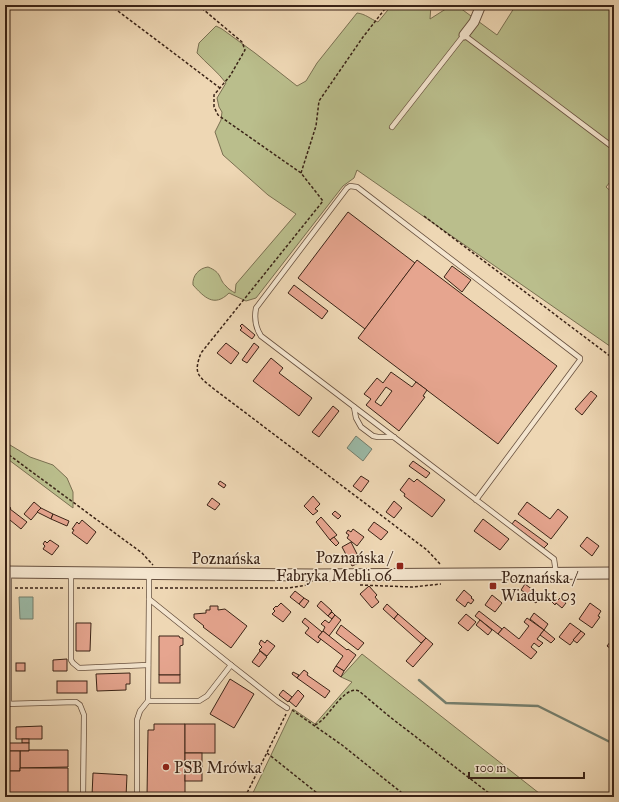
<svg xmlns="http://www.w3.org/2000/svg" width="619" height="802" font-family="'IM FELL Great Primer',serif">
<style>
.green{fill:#babe8c;stroke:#7a7051}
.water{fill:#9bbaa7;stroke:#747e6d}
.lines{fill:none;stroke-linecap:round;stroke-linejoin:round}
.stream{stroke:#747e6d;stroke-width:2.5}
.building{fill:#e6a58f;stroke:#3a2316;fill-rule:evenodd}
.service-casing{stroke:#67503e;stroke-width:6}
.minor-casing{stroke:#67503e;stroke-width:11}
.tertiary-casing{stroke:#67503e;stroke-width:13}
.path{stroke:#3a2316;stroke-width:1.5;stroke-dasharray:3 2;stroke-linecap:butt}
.service{stroke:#f4e5ce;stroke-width:4.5}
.minor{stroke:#f4e5ce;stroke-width:9}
.tertiary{stroke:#f4e5ce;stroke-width:11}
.poi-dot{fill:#8f2418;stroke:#f4e5ce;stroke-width:1.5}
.labels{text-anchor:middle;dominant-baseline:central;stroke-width:3;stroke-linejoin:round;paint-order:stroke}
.poi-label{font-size:16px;fill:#3a2316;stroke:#f4e5ce;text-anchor:start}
.street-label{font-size:16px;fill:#3a2316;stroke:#f4e5ce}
</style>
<rect width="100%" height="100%" fill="#eed7b4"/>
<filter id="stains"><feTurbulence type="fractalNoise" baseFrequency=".005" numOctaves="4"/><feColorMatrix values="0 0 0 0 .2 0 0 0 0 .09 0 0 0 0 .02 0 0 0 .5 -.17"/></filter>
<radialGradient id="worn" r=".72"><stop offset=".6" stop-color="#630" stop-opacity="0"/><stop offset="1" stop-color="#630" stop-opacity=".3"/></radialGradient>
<g class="green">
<path d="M392,5H431L430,19L452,5H456L497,35L516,5H614V177L606,187L614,194V349L357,170L354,178L343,186L256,298L246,301L229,293C214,308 204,297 193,285C192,276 199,268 208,267C223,273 218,279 226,286C228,289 232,291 235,293L236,284L296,214L268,195L223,155L215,132L221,120L222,112L219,107L217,98L226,83C218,72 206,63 197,53L199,43L216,26L222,29L255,53L297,86L306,81L317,63L357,13C366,14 370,19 378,22Z"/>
<path d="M5,442L30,457L53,465L67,478L73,492V508L5,457Z"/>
<path d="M362,654L544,797H251L293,709L315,724L352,682L341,677Z"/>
</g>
<g class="water">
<path d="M356,436L372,449L363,461L347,448Z"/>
<path d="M19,597H33V619H20Z"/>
</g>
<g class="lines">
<path class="stream" d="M419,680L446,703L538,706L614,744"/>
</g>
<g class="building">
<path d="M348,212L415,263L365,329L298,278Z"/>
<path d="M417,260L557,366L498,444L358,338Z"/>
<path d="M452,266L471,280L462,292L444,277Z"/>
<path d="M294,285L328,311L322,319L288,293Z"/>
<path d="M242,324L255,335L252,339L240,330L242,328L240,326Z"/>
<path d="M226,343L239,353L231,364L217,353Z"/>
<path d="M254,343L259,347L247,363L242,360Z"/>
<path d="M271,358L283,368L279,373L312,398L299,416L253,381Z"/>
<path d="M391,372L412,387L416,382L427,390L423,396L425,397L399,431L366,405L371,399L364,394L377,378L383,383ZM386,387L392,391L381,406L375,402Z"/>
<path d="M591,391L597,396L582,415L575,409Z"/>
<path d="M333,406L339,411L319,437L312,432Z"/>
<path d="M413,461L430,473L426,478L409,466Z"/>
<path d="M361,476L369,481L361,492L353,486Z"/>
<path d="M409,478L414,482L417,479L445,500L432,517L404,496L405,494L400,490Z"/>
<path d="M220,481L226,485L224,488L218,484Z"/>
<path d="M313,496L320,504L315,509L318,511L313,515L304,506Z"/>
<path d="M212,498L220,504L215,510L207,505Z"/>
<path d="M394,501L402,508L394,518L386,512Z"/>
<path d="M34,502L41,508L31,520L24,514Z"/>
<path d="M527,502L550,519L558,509L568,517L551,539L518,514Z"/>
<path d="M5,504L11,508L6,514L5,513Z"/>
<path d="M41,508L53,514L51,519L37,512Z"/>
<path d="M10,509L27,522L21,529L5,516Z"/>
<path d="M335,511L341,516L338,519L332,514Z"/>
<path d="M53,514L69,521L67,526L51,519Z"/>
<path d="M321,517L337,535L330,540L316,522Z"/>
<path d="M483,519L509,539L500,550L474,531Z"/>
<path d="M82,520L96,532L87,544L72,533L74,530L72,529L77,522L79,524Z"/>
<path d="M515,520L548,544L544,548L512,524Z"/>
<path d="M374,522L388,532L381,540L368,530Z"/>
<path d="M353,529L364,537L357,546L347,538L349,535L346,533L348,530L351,532Z"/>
<path d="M334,537L339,543L336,546L330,540Z"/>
<path d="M587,537L599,546L592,556L580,546Z"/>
<path d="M614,538V547L610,544Z"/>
<path d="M50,540L59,546L52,555L43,549L45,546L43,544L45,541L47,543Z"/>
<path d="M351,542L361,562L352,566L342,547Z"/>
<path d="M525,584L537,593L533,598L521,590Z"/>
<path d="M369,586L377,595L375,597L379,602L372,608L360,594Z"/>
<path d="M464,590L472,597L471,598L474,600L471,604L468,602L465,607L456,600Z"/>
<path d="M295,591L304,598L299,604L290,597Z"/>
<path d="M492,595L502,603L495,612L485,605Z"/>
<path d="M528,595L533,598L535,595L539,598L536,603L527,597Z"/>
<path d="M554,597L558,600L560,598L566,603L562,608L556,603L555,605L551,601Z"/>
<path d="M304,598L309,601L304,608L299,604Z"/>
<path d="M321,601L332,611L328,616L317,606Z"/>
<path d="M281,603L291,612L283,622L272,614L275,611L273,609L276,606L277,607Z"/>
<path d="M590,603L601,611L598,616L600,617L592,628L579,619Z"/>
<path d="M387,604L398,614L394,619L383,609Z"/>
<path d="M210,606H218V610L225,609L247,626L231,648L203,627L204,626L194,618V614L206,613V610H210Z"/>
<path d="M479,611L502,629L498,634L475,616Z"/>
<path d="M332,612L335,615L332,619L328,616Z"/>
<path d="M534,613L548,624L544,630L530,619Z"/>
<path d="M398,614L426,638L421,643L394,619Z"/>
<path d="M466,614L476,622L468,631L458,623Z"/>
<path d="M335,615L341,620L329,636L323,631L325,627L321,624L325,620L329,623Z"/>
<path d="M305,618L322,632L318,637L321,639L318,643L305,633L309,628L302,622Z"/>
<path d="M527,618L544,630L537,639L543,643L539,647L534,643L531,647L537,652L531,659L498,634L504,627L519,639L529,626L524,622Z"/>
<path d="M480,620L492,630L488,635L476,625Z"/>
<path d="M76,623H91L90,651H76Z"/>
<path d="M570,623L581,631L570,645L559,637Z"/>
<path d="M341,625L364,643L358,650L336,633Z"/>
<path d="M544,630L555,639L551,643L540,635Z"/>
<path d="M323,631L347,650L348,649L356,655L344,671L336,666L343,656L318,637Z"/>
<path d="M581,631L585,634L577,643L573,640Z"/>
<path d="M159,636H179L180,638H183V645L180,646V675H159Z"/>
<path d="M614,637V651L607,646Z"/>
<path d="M426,638L433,644L413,667L406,661Z"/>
<path d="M261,640L265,643L267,640L275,646L267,656L259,650L262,647L259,644Z"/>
<path d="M260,651L267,657L259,667L252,662Z"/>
<path d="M67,659V671H53V660Z"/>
<rect x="16" y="663" width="9" height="8"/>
<path d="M336,666L344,671L341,677L333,671Z"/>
<path d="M304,670L308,673L307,675L330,691L325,698L297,678Z"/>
<path d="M293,672L299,675L297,678L292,674Z"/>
<path d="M130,673V684H126V690L97,691L96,674Z"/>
<rect x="159" y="675" width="21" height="8"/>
<path d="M230,679L254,694L234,728L210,714Z"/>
<rect x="57" y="681" width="30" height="12"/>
<path d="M283,690L292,697L288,702L279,695Z"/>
<path d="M298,690L304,696L296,707L289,701Z"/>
<path d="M154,724H185V797H147L148,730H154Z"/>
<rect x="185" y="724" width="30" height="29"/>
<path d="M42,726V739H16V727Z"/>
<rect x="22" y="739" width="7" height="4"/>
<rect x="5" y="743" width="24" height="8"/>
<path d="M29,750H68V767L20,768V751H29Z"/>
<rect x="5" y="751" width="15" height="20"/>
<rect x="185" y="753" width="17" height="28"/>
<path d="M20,768H68V797H5V771H20Z"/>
<path d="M93,773L127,775L126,797L92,796Z"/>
</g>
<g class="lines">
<defs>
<g id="service">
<path d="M392,127L464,35L614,148"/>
<path d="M354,407L356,418L361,427L373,436L378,437H394"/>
<path d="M476,500L580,360V358L357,187L350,186L347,188L256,308C254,319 255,327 261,336C359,410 456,485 554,559L556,573"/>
<path d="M9,572V704"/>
<path d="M71,572V660L73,663L79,668L148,665"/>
<path d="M149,573V599L231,665L278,702L287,708"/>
<path d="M148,701H199L207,696L231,665"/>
<path d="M5,704L76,702L80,705L84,715L83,797"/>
<path d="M137,797V720L140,711L148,701L149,599"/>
</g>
<path id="minor" d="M464,35L474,22L481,5"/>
<path id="tertiary" d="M5,572L312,575L614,573"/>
</defs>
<use href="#service" class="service-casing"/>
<use href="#minor" class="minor-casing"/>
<use href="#tertiary" class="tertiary-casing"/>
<g class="path">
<path d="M110,5L220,88"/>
<path d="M198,5L242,42L245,50L230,76L214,95V107L218,115L301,173L323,201L201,353C193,374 198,376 214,389L427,550L441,565"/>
<path d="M301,173L316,126L319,101L363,37L388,5"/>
<path d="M424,216L614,359"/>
<path d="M5,452L142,553L153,565"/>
<path d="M360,585L412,587L441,584"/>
<path d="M15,588H65"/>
<path d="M77,588H143"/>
<path d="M155,588H289L307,585"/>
<path d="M292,710L342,745L407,797"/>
<path d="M315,725C329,719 343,685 359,691L390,717L494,797"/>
<path d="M267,753L322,797"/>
<path d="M245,797L286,714"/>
</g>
<use href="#service" class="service"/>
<use href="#minor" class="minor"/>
<use href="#tertiary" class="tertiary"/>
</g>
<g class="poi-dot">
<rect x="396" y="562" width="8" height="8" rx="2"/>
<rect x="489" y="582" width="8" height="8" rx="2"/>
<circle cx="166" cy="767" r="4"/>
</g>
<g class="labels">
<g class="poi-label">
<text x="392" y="557" text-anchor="end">Poznańska /<tspan x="392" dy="18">Fabryka Mebli 06</tspan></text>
<text x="501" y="577">Poznańska /<tspan x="501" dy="18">Wiadukt 03</tspan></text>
<text x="174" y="767">PSB Mrówka</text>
</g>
<g class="street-label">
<text x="226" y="558">Poznańska</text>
</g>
</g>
<rect width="619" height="802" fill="none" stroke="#eed7b4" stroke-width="20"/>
<rect x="6" y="6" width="607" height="790" fill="none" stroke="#3a2316" stroke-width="2"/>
<rect x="10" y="10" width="599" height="782" fill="none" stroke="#3a2316"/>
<path d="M469 772v6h115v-6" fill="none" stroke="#3a2316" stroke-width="2"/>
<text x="475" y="772" font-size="12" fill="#3a2316" stroke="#f4e5ce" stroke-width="3" paint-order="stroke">100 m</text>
<rect width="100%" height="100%" filter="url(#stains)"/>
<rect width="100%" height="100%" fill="url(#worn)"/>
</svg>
